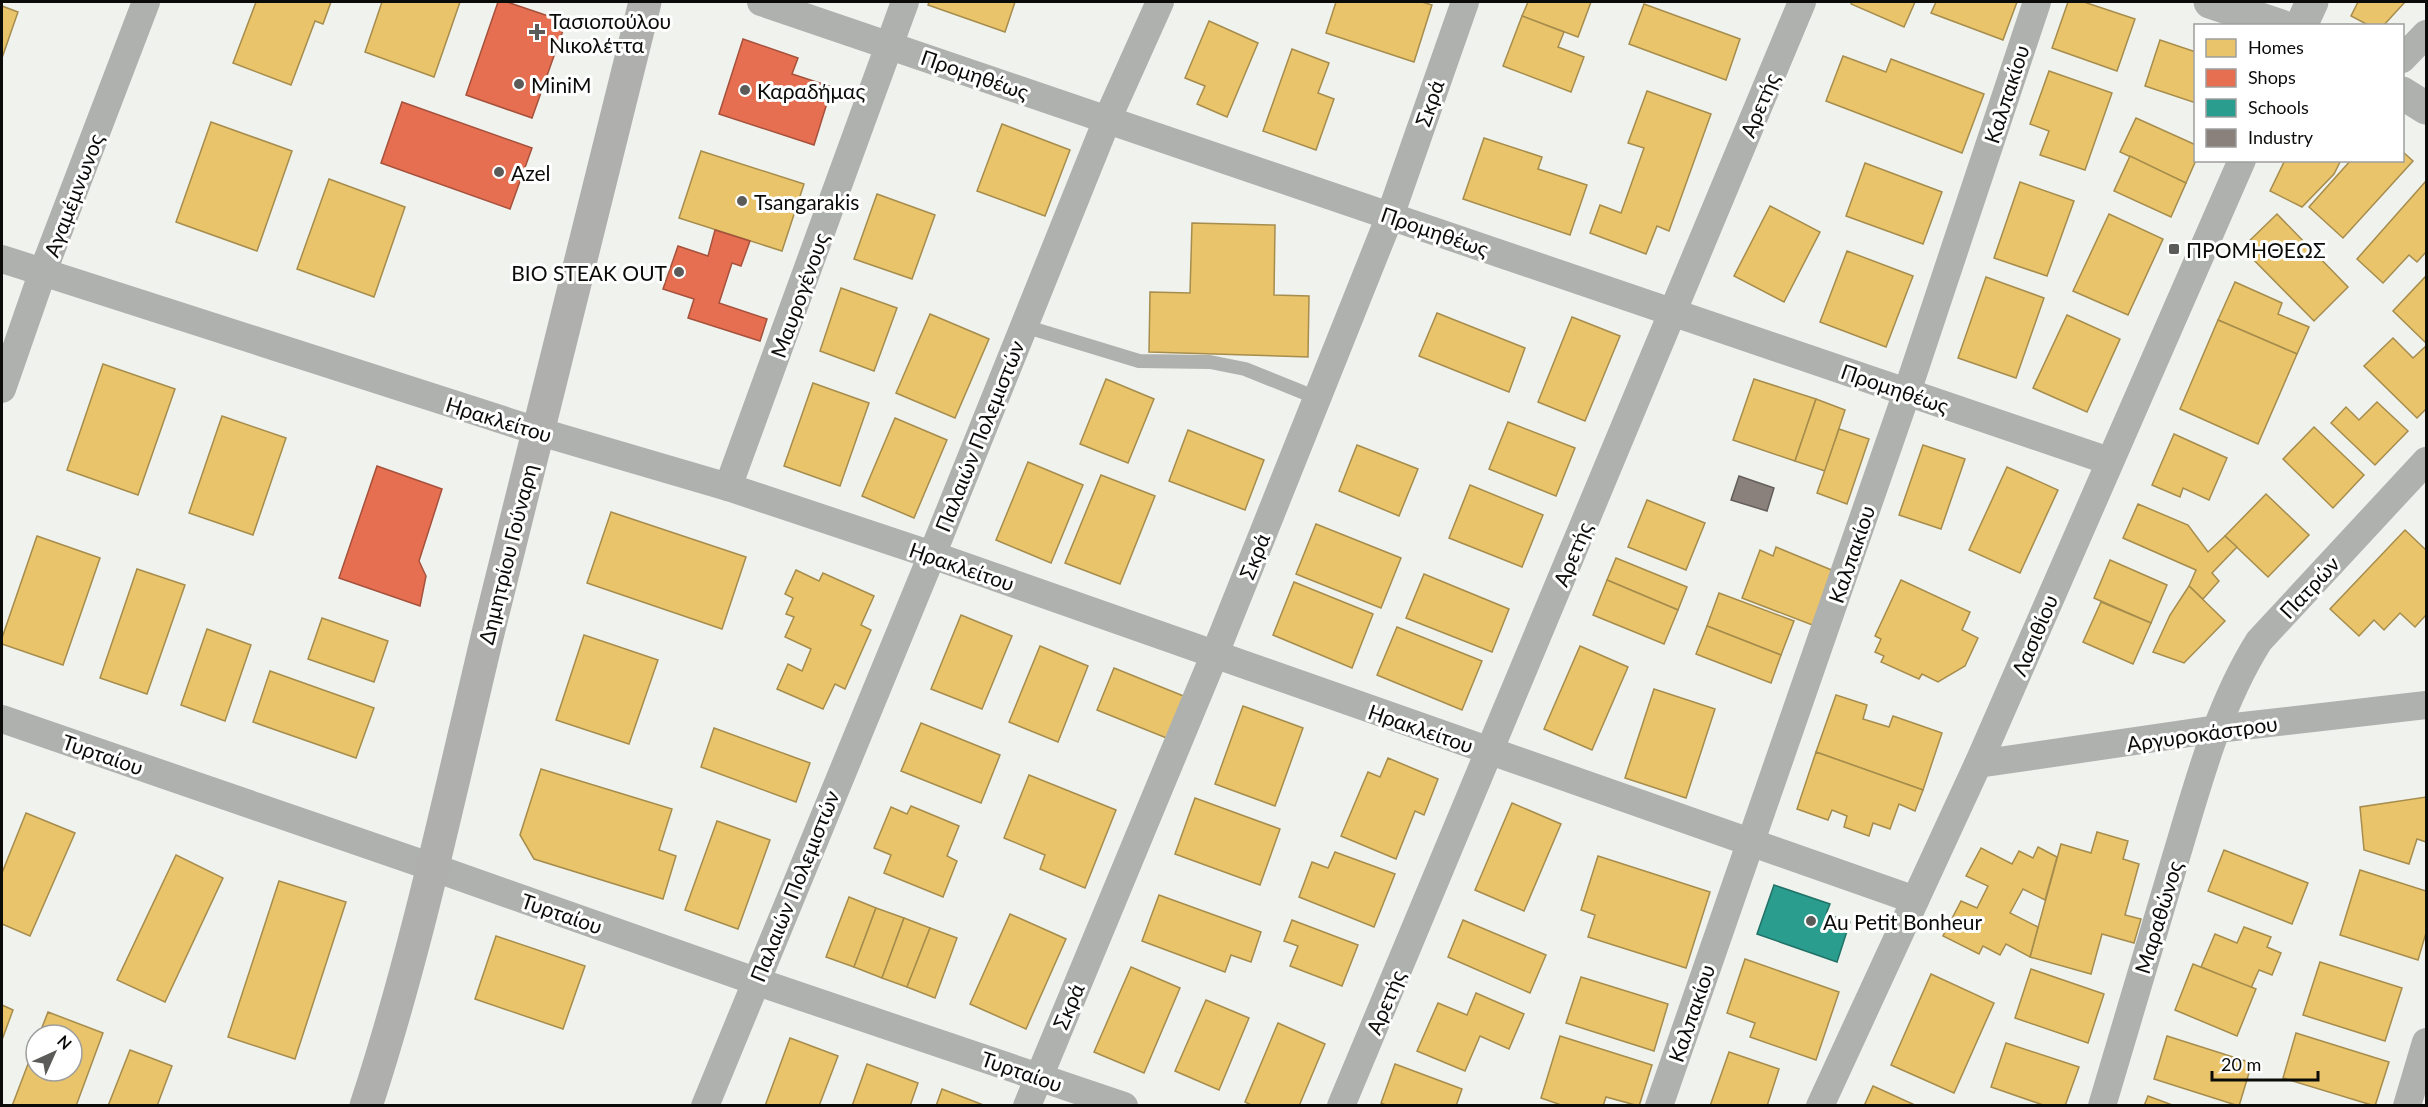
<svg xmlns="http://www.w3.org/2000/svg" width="2428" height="1107" font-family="Lato,sans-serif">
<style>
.homes{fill:#e9c46a;stroke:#a68d4d;stroke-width:1.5}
.shops{fill:#e76f51;stroke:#a5513c;stroke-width:1.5}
.schools{fill:#2a9d8f;stroke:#217267;stroke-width:1.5}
.industry{fill:#8a817c;stroke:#645e5a;stroke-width:1.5}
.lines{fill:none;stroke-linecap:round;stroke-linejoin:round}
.service{stroke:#afb1af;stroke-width:14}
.minor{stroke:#afb1af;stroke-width:28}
.tertiary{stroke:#afb1af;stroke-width:33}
.secondary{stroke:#afb0ad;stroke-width:33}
.poi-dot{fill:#5b5c59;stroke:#fff;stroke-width:2}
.labels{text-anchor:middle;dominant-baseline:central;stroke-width:6;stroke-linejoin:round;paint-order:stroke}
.poi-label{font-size:21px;fill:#0b0c0a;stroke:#fff;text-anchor:start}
.street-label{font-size:21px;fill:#0b0c0a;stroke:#fff}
</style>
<rect width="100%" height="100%" fill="#f0f2ed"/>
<g class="homes">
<path d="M256,2H331L323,24L315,21L291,85L233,63Z"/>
<path d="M382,2H460L434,77L365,52Z"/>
<path d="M929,2H1015L1005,32L928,5Z"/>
<path d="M1336,2H1422L1432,5L1414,62L1326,33Z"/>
<path d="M1528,2H1591L1578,37L1522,16Z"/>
<path d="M1852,2H1915L1904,27L1851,4Z"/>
<path d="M1936,2H2017L2003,40L1931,13Z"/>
<path d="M2068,2H2084L2135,19L2117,71L2052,48Z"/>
<path d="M2358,2H2405L2383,26H2370L2351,16Z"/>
<path d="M1644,4L1740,39L1726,80L1629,44Z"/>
<path d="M2,6L18,12L2,58Z"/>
<path d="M1522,16L1564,32L1558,47L1584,57L1571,92L1503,66Z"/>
<path d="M1209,21L1258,43L1227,117L1197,104L1205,86L1185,78Z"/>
<path d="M2160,40L2196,52V103L2145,86Z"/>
<path d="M1292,49L1329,63L1318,93L1334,99L1316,150L1263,131Z"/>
<path d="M1843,56L1886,72L1891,59L1984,94L1962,153L1826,101Z"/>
<path d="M2049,71L2112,93L2085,170L2040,155L2049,131L2030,124Z"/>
<path d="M1647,91L1711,114L1669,231L1657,226L1646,254L1590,233L1600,205L1621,213L1644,148L1628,143Z"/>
<path d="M2136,118L2196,145V160L2186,183L2120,152Z"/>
<path d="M211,122L292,151L257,251L176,222Z"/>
<path d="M1002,124L1070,150L1045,216L977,191Z"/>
<path d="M1484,138L1542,157L1538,169L1587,185L1570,235L1463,199Z"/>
<path d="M701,151L804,184L782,251L679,218Z"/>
<path d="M2402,151L2413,161L2343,238L2309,207L2351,160H2402Z"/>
<path d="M2130,156L2186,183L2171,217L2114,191Z"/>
<path d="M2285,160H2341L2334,174L2302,207L2270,191Z"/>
<path d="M1865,163L1942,192L1923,244L1846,216Z"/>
<path d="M329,179L405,207L374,297L297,269Z"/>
<path d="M2426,181V252L2417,262L2409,255L2383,283L2357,259Z"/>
<path d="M2020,182L2074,201L2047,276L1994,258Z"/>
<path d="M877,194L935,215L912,279L854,259Z"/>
<path d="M1770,206L1820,232L1784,302L1734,276Z"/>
<path d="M2109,214L2163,239L2128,315L2073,291Z"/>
<path d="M2277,214L2348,287L2314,321L2242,248Z"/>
<path d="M1192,223L1275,225L1274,295L1309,296L1308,357L1149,352L1150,292L1190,293Z"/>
<path d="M1847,251L1913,276L1886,347L1820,322Z"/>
<path d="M2426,276V343L2393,311Z"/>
<path d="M1986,277L2044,298L2016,378L1958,358Z"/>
<path d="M2235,282L2282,303L2278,314L2309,327L2297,354L2218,320Z"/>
<path d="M841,288L897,308L874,371L820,351Z"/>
<path d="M1437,313L1525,348L1509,392L1419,356Z"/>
<path d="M930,314L989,339L955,418L896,393Z"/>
<path d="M2067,315L2120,339L2087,412L2033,388Z"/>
<path d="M1572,317L1620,336L1585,421L1538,402Z"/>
<path d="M2218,320L2297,354L2258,444L2180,409Z"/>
<path d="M2393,338L2413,358L2426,346V409L2417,418L2364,366Z"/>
<path d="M103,364L175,389L138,495L67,470Z"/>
<path d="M1106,379L1154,399L1128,463L1080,444Z"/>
<path d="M1754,379L1816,399L1795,461L1733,440Z"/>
<path d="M813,383L869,403L840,486L784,466Z"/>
<path d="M1816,399L1845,410L1825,471L1795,461Z"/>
<path d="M2377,402L2408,431L2375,465L2331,423L2346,407L2359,420Z"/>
<path d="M222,416L286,438L253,535L189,513Z"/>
<path d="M895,418L947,440L914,518L862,496Z"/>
<path d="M1508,422L1575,448L1556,496L1489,469Z"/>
<path d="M2314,427L2364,475L2333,508L2283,459Z"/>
<path d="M1839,429L1869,439L1847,504L1817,493Z"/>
<path d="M1188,430L1264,460L1245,510L1169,481Z"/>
<path d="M2174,434L2227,458L2209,500L2183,488L2180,497L2152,485Z"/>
<path d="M1357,445L1418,469L1399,516L1339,491Z"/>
<path d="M1923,445L1965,459L1941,529L1899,515Z"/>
<path d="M1028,462L1083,485L1051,563L996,540Z"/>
<path d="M2007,467L2058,490L2020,573L1969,550Z"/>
<path d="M1101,475L1155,496L1120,584L1065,563Z"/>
<path d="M1470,485L1543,515L1522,567L1449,538Z"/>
<path d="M2266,494L2309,535L2268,577L2225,536Z"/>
<path d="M1647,500L1705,523L1686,570L1628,547Z"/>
<path d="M2138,504L2188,525L2208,552L2225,536L2237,547L2212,573L2219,581L2203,599L2189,586L2196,570L2123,538Z"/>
<path d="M611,512L746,557L722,629L587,583Z"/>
<path d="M1316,524L1401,558L1381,608L1296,574Z"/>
<path d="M2405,530L2426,550V615L2415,627L2400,613L2384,630L2374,620L2359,636L2330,609Z"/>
<path d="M37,536L100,558L63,665L2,644V638Z"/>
<path d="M1776,547L1834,571L1815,626L1742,598L1760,550L1773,556Z"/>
<path d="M1616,558L1687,587L1678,610L1607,580Z"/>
<path d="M2110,560L2167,585L2151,623L2094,598Z"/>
<path d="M137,569L185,585L147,694L100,678Z"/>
<path d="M796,570L819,581L823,573L874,596L861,625L871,630L845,689L835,684L823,709L777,689L788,664L802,671L811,649L785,637L794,617L786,614L793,598L785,594Z"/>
<path d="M1424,574L1509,609L1492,652L1406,618Z"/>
<path d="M1607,580L1678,610L1664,644L1593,615Z"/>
<path d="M1901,580L1970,612L1962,630L1978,638L1965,666L1938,682L1922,674L1919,679L1881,662L1884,656L1875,652L1881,639L1875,636Z"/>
<path d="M1294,582L1373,614L1352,668L1273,635Z"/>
<path d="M2189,586L2225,621L2184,663L2153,652L2170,615Z"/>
<path d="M1719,593L1794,621L1781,655L1707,626Z"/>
<path d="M2101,602L2151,623L2133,664L2083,642Z"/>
<path d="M961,615L1012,636L982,709L931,689Z"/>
<path d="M322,618L388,641L374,682L308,659Z"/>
<path d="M1707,626L1781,655L1771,683L1696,654Z"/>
<path d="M1397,627L1482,661L1462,710L1377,675Z"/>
<path d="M207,629L251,645L225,721L181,705Z"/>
<path d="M584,635L658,660L629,744L556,720Z"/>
<path d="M1040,646L1088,666L1058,742L1009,722Z"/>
<path d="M1580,646L1628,667L1592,750L1544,729Z"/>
<path d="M1114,668L1186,697L1169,739L1097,710Z"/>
<path d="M270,671L374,708L356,758L253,722Z"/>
<path d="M1654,689L1715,709L1686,798L1625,778Z"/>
<path d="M1836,695L1867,705L1863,719L1889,727L1893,716L1942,733L1923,790L1816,752Z"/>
<path d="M1243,706L1303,728L1275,806L1215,784Z"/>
<path d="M921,723L1000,755L981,803L901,771Z"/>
<path d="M714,728L810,763L796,802L701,767Z"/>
<path d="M1816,752L1923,790L1915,811L1899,804L1890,829L1873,823L1869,836L1844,827L1847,816L1832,810L1828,820L1797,809Z"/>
<path d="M1388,758L1438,779L1424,815L1415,811L1396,859L1341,836L1368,772L1380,777Z"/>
<path d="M541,769L672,809L659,850L676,856L663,899L534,859L520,835Z"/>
<path d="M1029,775L1116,810L1085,888L1040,869L1045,855L1004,838Z"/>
<path d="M2426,797V842L2417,839L2409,864L2364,850L2360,807Z"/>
<path d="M1195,798L1280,829L1260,885L1175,854Z"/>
<path d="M1512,803L1561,824L1524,911L1475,890Z"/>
<path d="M911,806L959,826L947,856L957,861L943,897L884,873L891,855L874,848L891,807L907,814Z"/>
<path d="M26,813L75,833L30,936L2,924V873Z"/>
<path d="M717,821L770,840L738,929L685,910Z"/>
<path d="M2097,832L2128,841L2123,859L2139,864L2125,915L2141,919L2134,943L2102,934L2091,974L2030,957L2061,844L2091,853Z"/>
<path d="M2038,847L2057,857L2045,900L2023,889L2010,913L2038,927L2030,957L2006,944L2000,955L1983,946L1979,954L1943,936L1961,901L1977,908L1988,886L1966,876L1981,848L2012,864L2019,851L2033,858Z"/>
<path d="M2224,850L2308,883L2292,924L2208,891Z"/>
<path d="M1335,852L1395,874L1374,927L1299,897L1312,862L1328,868Z"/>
<path d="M176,855L223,878L165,1002L117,980Z"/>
<path d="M1598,856L1710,892L1686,968L1588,937L1595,915L1581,910Z"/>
<path d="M2360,870L2426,891V933L2418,960L2340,935Z"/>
<path d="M279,881L346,902L295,1059L228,1037Z"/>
<path d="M1159,895L1261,932L1251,962L1231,955L1225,972L1142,941Z"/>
<path d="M849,897L876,908L854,967L826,957Z"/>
<path d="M876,908L904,918L882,978L854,967Z"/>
<path d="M1010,914L1066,939L1026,1029L970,1004Z"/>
<path d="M904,918L930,928L907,987L882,978Z"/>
<path d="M1292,920L1358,945L1342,986L1290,966L1298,946L1284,941Z"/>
<path d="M1463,920L1546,955L1530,993L1448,957Z"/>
<path d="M2244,927L2271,937L2267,947L2281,953L2272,975L2259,970L2251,988L2201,967L2215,934L2237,943Z"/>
<path d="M930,928L957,938L935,998L907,987Z"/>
<path d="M496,936L585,966L563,1029L475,999Z"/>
<path d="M1745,959L1839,992L1816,1060L1750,1037L1755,1023L1727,1013Z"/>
<path d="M2320,962L2402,988L2385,1041L2303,1015Z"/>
<path d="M2193,964L2256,989L2237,1036L2175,1010Z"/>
<path d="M1131,967L1180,988L1144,1073L1094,1052Z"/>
<path d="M2031,969L2104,994L2088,1043L2015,1018Z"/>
<path d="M1931,974L1994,1003L1954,1093L1891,1065Z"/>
<path d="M1581,977L1668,1004L1654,1051L1566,1023Z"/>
<path d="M1476,993L1524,1014L1509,1049L1480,1036L1465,1071L1417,1051L1438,1003L1467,1015Z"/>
<path d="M1206,1000L1249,1018L1219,1090L1175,1071Z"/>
<path d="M2,1005L13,1010L2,1040Z"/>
<path d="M48,1012L103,1033L76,1106H12L36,1043V1071H72V1035H39Z"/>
<path d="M1278,1023L1325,1044L1299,1106H1253L1245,1102Z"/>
<path d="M2296,1033L2389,1062L2375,1106L2283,1078Z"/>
<path d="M1560,1036L1652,1065L1639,1106L1606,1097L1603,1106H1564L1541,1098Z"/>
<path d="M2167,1036L2252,1063L2239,1106L2154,1079Z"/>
<path d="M790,1038L838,1056L819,1106H765Z"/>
<path d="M2006,1043L2079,1067L2065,1106H2046L1991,1087Z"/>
<path d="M130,1050L172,1066L157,1106H108Z"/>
<path d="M1729,1052L1779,1069L1767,1106H1710Z"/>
<path d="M867,1064L918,1083L910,1106H852Z"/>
<path d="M1395,1064L1462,1089L1456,1106H1388L1381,1103Z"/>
<path d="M1873,1086L1917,1106H1864Z"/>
<path d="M942,1089L986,1106H936Z"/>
<path d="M2148,1096L2175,1106H2144Z"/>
</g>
<g class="shops">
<path d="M498,2H507L566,22L532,118L466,95Z"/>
<path d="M743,39L798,58L792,74L832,87L814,145L719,114Z"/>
<path d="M402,102L532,148L510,209L381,163Z"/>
<path d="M715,230L750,241L741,266L732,263L719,303L767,319L760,341L688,318L694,299L663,289L678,246L708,256Z"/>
<path d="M377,466L442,489L419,561L426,576L420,606L339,578Z"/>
</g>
<path class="schools" d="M1774,885L1830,904L1826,914L1850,922L1837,962L1757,934Z"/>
<path class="industry" d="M1739,476L1774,488L1767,511L1731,500Z"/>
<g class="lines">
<path class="service" d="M1024,326L1139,361L1210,362L1245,369L1317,398"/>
<g class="minor">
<path d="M761,2L2109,461"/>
<path d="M2402,59L2426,34"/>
<path d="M2,259L537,431L728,487L932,555L1915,900"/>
<path d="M2,389L42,274L146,2"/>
<path d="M728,487L905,2"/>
<path d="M2,719L432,867L755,981L1124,1106"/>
<path d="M1978,764L2217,729L2426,705"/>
<path d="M705,1106L932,555L1107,120L1160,2"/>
<path d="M1027,1106L1214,656L1390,216L1465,2"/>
<path d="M1341,1106L1802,2"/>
<path d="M1659,1106L1907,392L2037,2"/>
<path d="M1820,1106L1978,764L2242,160"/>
<path d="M2102,1106C2127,1023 2151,940 2176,857C2198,784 2218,706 2259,641L2426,461"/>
<path d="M2407,1106L2426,1042"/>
</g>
<g class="tertiary">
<path d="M2210,2L2281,26"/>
<path d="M2301,26L2312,2"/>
<path d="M2402,93L2426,108"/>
</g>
<path class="secondary" d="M366,1106C417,950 451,788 489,629C540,420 592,211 645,2"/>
</g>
<g class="poi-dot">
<path d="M534 23h6v6h6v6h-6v6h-6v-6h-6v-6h6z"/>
<circle cx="519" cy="84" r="6"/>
<circle cx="745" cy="90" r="6"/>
<circle cx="499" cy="172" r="6"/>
<circle cx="742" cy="201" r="6"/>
<rect x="2168" y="243" width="12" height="12" rx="3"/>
<circle cx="679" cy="272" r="6"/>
<circle cx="1811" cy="921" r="6"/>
</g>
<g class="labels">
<g class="poi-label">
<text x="549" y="20">Τασιοπούλου<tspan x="549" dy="24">Νικολέττα</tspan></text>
<text x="531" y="84">MiniM</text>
<text x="757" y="90">Καραδήμας</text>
<text x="511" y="172">Azel</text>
<text x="754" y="201">Tsangarakis</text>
<text x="2186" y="249">ΠΡΟΜΗΘΕΩΣ</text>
<text x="667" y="272" text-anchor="end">BIO STEAK OUT</text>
<text x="1823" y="921">Au Petit Bonheur</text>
</g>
<g class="street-label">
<text transform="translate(975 74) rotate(19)">Προμηθέως</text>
<text transform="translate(2006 94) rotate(-72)">Καλπακίου</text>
<text transform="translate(1429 103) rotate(-71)">Σκρά</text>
<text transform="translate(1759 105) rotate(-67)">Αρετής</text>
<text transform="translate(73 195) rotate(-69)">Αγαμέμνωνος</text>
<text transform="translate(1435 231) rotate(19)">Προμηθέως</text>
<text transform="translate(799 295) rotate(-70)">Μαυρογένους</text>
<text transform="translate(1895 388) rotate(19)">Προμηθέως</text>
<text transform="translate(499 419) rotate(17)">Ηρακλείτου</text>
<text transform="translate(979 436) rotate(-68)">Παλαιών Πολεμιστών</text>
<text transform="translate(507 554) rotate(-76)">Δημητρίου Γούναρη</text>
<text transform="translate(1572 554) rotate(-67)">Αρετής</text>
<text transform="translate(1851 554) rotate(-71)">Καλπακίου</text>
<text transform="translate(1254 556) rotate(-68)">Σκρά</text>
<text transform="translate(962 566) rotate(19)">Ηρακλείτου</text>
<text transform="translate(2309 587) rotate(-47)">Πατρών</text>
<text transform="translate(2034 635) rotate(-67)">Λασιθίου</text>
<text transform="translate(1421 728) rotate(19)">Ηρακλείτου</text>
<text transform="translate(2202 733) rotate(-8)">Αργυροκάστρου</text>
<text transform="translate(103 754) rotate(19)">Τυρταίου</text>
<text transform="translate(794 886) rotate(-68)">Παλαιών Πολεμιστών</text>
<text transform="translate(562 913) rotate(19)">Τυρταίου</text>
<text transform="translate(2158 917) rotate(-73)">Μαραθώνος</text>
<text transform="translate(1385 1002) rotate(-67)">Αρετής</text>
<text transform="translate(1068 1006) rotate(-67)">Σκρά</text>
<text transform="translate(1691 1013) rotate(-71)">Καλπακίου</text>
<text transform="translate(1022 1071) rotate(19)">Τυρταίου</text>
</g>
</g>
<rect width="2428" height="1107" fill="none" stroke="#0b0c0a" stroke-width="6"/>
<rect x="2194" y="24" width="210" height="138" fill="#ffffff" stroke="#9d9e9d" stroke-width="1.5"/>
<rect x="2206" y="39" width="30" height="18" fill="#e9c46a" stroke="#9d9e9d" stroke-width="1.5"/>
<text x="2248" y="54" font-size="18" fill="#0b0c0a">Homes</text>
<rect x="2206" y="69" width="30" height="18" fill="#e76f51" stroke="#9d9e9d" stroke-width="1.5"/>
<text x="2248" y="84" font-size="18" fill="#0b0c0a">Shops</text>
<rect x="2206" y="99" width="30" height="18" fill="#2a9d8f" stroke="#9d9e9d" stroke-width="1.5"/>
<text x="2248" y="114" font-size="18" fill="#0b0c0a">Schools</text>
<rect x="2206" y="129" width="30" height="18" fill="#8a817c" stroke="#9d9e9d" stroke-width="1.5"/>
<text x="2248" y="144" font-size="18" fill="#0b0c0a">Industry</text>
<g transform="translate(54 1053) rotate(45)"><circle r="28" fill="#ffffff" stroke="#9d9e9d" stroke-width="1.5"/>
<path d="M0-4.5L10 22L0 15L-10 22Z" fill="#5b5c59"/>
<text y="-9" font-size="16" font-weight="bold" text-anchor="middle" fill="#0b0c0a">N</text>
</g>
<path d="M2212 1071v9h106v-9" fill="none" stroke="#0b0c0a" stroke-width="3"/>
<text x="2221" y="1071" font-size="18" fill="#0b0c0a" stroke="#ffffff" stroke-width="4.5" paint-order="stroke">20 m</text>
</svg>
